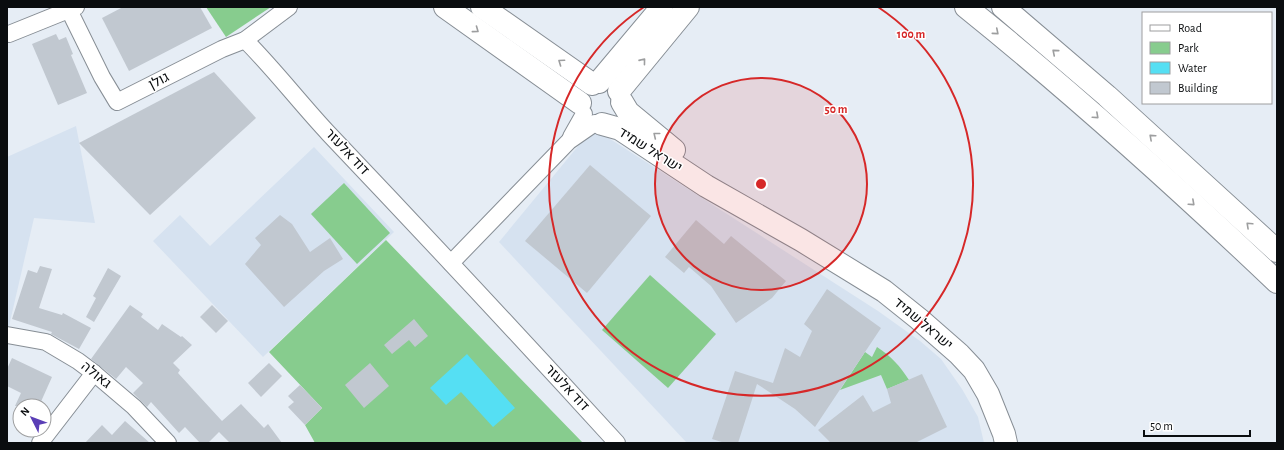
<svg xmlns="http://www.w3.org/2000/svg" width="1284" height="450" font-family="'Alegreya Sans',Heebo,sans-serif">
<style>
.built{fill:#d6e2f0}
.green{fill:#87cc8e}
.water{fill:#55dff3}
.building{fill:#c1c8d0}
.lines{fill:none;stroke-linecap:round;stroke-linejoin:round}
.street-casing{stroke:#878e95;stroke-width:18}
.secondary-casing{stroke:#878e95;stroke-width:24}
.primary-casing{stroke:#878e95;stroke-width:24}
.street{stroke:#fff;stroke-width:16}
.secondary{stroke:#fff;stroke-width:22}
.primary{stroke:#fff;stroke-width:22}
.oneway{stroke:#9d9e9f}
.ring{fill:none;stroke:#d62828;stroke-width:2}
.labels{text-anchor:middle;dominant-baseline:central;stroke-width:3;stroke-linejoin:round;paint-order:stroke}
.street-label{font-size:14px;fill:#0a0d0f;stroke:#fff}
.centre{fill:#d62828;stroke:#fff;stroke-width:2}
.ring-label{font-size:12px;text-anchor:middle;font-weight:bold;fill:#d62828;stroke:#fff;stroke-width:3;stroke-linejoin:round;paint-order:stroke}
</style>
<rect width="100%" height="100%" fill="#e6edf5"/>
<g class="built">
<path d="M76,126L95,223L34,218L9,326H7V157Z"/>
<path d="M593,128L878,311L920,341L941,359L962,389L978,417L984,443H687L499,242Z"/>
<path d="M314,147L394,232L263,357L153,241L180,215L210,246Z"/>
</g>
<g class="green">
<path d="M206,7H271L226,37Z"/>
<path d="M344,183L390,233L357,264L311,214Z"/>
<path d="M386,240L583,443H315L305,425L322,408L269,352Z"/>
<path d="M650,275L716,334L668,388L602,330Z"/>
<path d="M877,347C891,356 900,366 909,380L887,389L881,375L840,390L865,352L872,357Z"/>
</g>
<path class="water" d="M467,354L515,408L493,427L461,392L446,405L430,388Z"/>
<g class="building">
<path d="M123,7H200L212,28L129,71L102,18Z"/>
<path d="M56,34L59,40L66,37L73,54L71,55L87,93L58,105L32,44Z"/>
<path d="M214,72L256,118L150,215L79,143Z"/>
<path d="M590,165L651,216L587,293L525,241Z"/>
<path d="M280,215L292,224L310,252L330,238L343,259L324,271L284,307L245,264L261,245L255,238Z"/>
<path d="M696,220L724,244L731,236L786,281L772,298L736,323L711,286L689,267L684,273L665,257Z"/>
<path d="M40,266L52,269L39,308L62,315L63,313L91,328L79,349L51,334L52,332L12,319L28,270L37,273Z"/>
<path d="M108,268L121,276L94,322L86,317L96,298L93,296Z"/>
<path d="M827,289L881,328L815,427L795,409L757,384L738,443H725L712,439L735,371L773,383L785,348L800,357L812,331L804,324Z"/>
<path d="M130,305L143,314L141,317L158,330L162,324L181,337L182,336L192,345L173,363L180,370L178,373L222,421L241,404L264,428L268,424L282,443H230L219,432L208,443H200L185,427L179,433L151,402L147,407L133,393L143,383L126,367L116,379L91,359Z"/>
<path d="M212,305L228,321L216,333L200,317Z"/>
<path d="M414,319L428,336L415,347L409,340L392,354L384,345Z"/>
<path d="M12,358L52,377L39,406H15L21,393L7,386V369Z"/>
<path d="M269,363L282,376L261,397L248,383Z"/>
<path d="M370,363L389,386L364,408L345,385Z"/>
<path d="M922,374L947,427L915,443H831L818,430L863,395L873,412L891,403L887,389Z"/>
<path d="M300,385L322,408L305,425L288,407L294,402L288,396Z"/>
<path d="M125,421L150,443H85L102,425L112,435Z"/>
</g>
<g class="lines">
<defs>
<g id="street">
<path d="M69,10L102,77L117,102L222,49L245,40L289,7"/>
<path d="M9,34L76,7"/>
<path d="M245,40C274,69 300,103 329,134C426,236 522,339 617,443"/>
<path d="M571,137L584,114"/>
<path d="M451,263L569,141L595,123"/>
<path d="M7,335L46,342L78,361L94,373L134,407L168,443"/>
<path d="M40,443L94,373"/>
</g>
<g id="secondary">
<path d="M445,7L580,103"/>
<path d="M482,7L592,84"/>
<path d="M622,102L628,112L674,150"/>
<path d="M602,124L620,129L706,186L801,240L884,291L919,319L959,354L974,370L988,394L1004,434L1006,443"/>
</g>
<g id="primary">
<path d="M966,7C1074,94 1177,187 1277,282"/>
<path d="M1003,7L1107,96L1277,251"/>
<path d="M599,82L662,7"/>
<path d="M619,91L688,7"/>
</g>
</defs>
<use href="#street" class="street-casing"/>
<use href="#secondary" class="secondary-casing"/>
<use href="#primary" class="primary-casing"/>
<use href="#street" class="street"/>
<use href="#secondary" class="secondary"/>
<use href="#primary" class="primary"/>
</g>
<defs><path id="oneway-chevron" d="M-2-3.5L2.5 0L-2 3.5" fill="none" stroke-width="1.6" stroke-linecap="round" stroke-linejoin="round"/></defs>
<g class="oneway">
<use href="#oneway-chevron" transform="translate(476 30) rotate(36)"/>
<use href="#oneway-chevron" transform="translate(996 32) rotate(40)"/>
<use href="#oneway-chevron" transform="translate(1055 52) rotate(-140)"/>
<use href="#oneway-chevron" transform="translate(643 61) rotate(-51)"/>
<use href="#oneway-chevron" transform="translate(561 62) rotate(-145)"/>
<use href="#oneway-chevron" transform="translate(1096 116) rotate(42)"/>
<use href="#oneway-chevron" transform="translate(656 135) rotate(-141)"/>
<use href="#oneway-chevron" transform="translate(1152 137) rotate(-138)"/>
<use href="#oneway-chevron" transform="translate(1192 203) rotate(42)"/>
<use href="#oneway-chevron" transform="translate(1249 225) rotate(-137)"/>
</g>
<circle cx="761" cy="184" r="106" fill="#d62828" fill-opacity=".12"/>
<g class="ring">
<circle cx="761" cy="184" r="106"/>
<path d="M878 7A212 212 0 1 1 644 7"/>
</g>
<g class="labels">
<g class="street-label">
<text transform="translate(159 81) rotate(-27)">גולן</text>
<text transform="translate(650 150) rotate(32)">ישראל שמיד</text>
<text transform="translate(347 152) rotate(47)">דוד אלעזר</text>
<text transform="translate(923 324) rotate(40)">ישראל שמיד</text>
<text transform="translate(96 375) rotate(39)">גאולה</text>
<text transform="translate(567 388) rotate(47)">דוד אלעזר</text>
</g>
</g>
<circle cx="761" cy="184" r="6" class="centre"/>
<g class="ring-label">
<text x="911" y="38">100 m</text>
<text x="836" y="113">50 m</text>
</g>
<rect width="1284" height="450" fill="none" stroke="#0a0d0f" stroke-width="16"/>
<rect x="1142" y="12" width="130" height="92" fill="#ffffff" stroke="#9d9e9f"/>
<rect x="1150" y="25" width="20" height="6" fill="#ffffff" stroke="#9d9e9f"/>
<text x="1178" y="32" font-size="12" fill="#0a0d0f">Road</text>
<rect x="1150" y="42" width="20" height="12" fill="#87cc8e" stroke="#9d9e9f"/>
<text x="1178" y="52" font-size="12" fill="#0a0d0f">Park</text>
<rect x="1150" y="62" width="20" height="12" fill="#55dff3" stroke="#9d9e9f"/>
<text x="1178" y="72" font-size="12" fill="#0a0d0f">Water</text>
<rect x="1150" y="82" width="20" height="12" fill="#c1c8d0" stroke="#9d9e9f"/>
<text x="1178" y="92" font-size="12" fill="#0a0d0f">Building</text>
<g transform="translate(32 418) rotate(312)"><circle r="19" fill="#ffffff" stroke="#9d9e9f"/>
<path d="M0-3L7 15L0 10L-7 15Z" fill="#5a3eb6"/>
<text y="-6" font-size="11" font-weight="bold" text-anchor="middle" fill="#0a0d0f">N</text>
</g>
<path d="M1144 430v6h106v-6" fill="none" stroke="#0a0d0f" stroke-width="2"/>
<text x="1150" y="430" font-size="12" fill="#0a0d0f" stroke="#ffffff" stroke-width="3" paint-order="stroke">50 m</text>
</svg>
